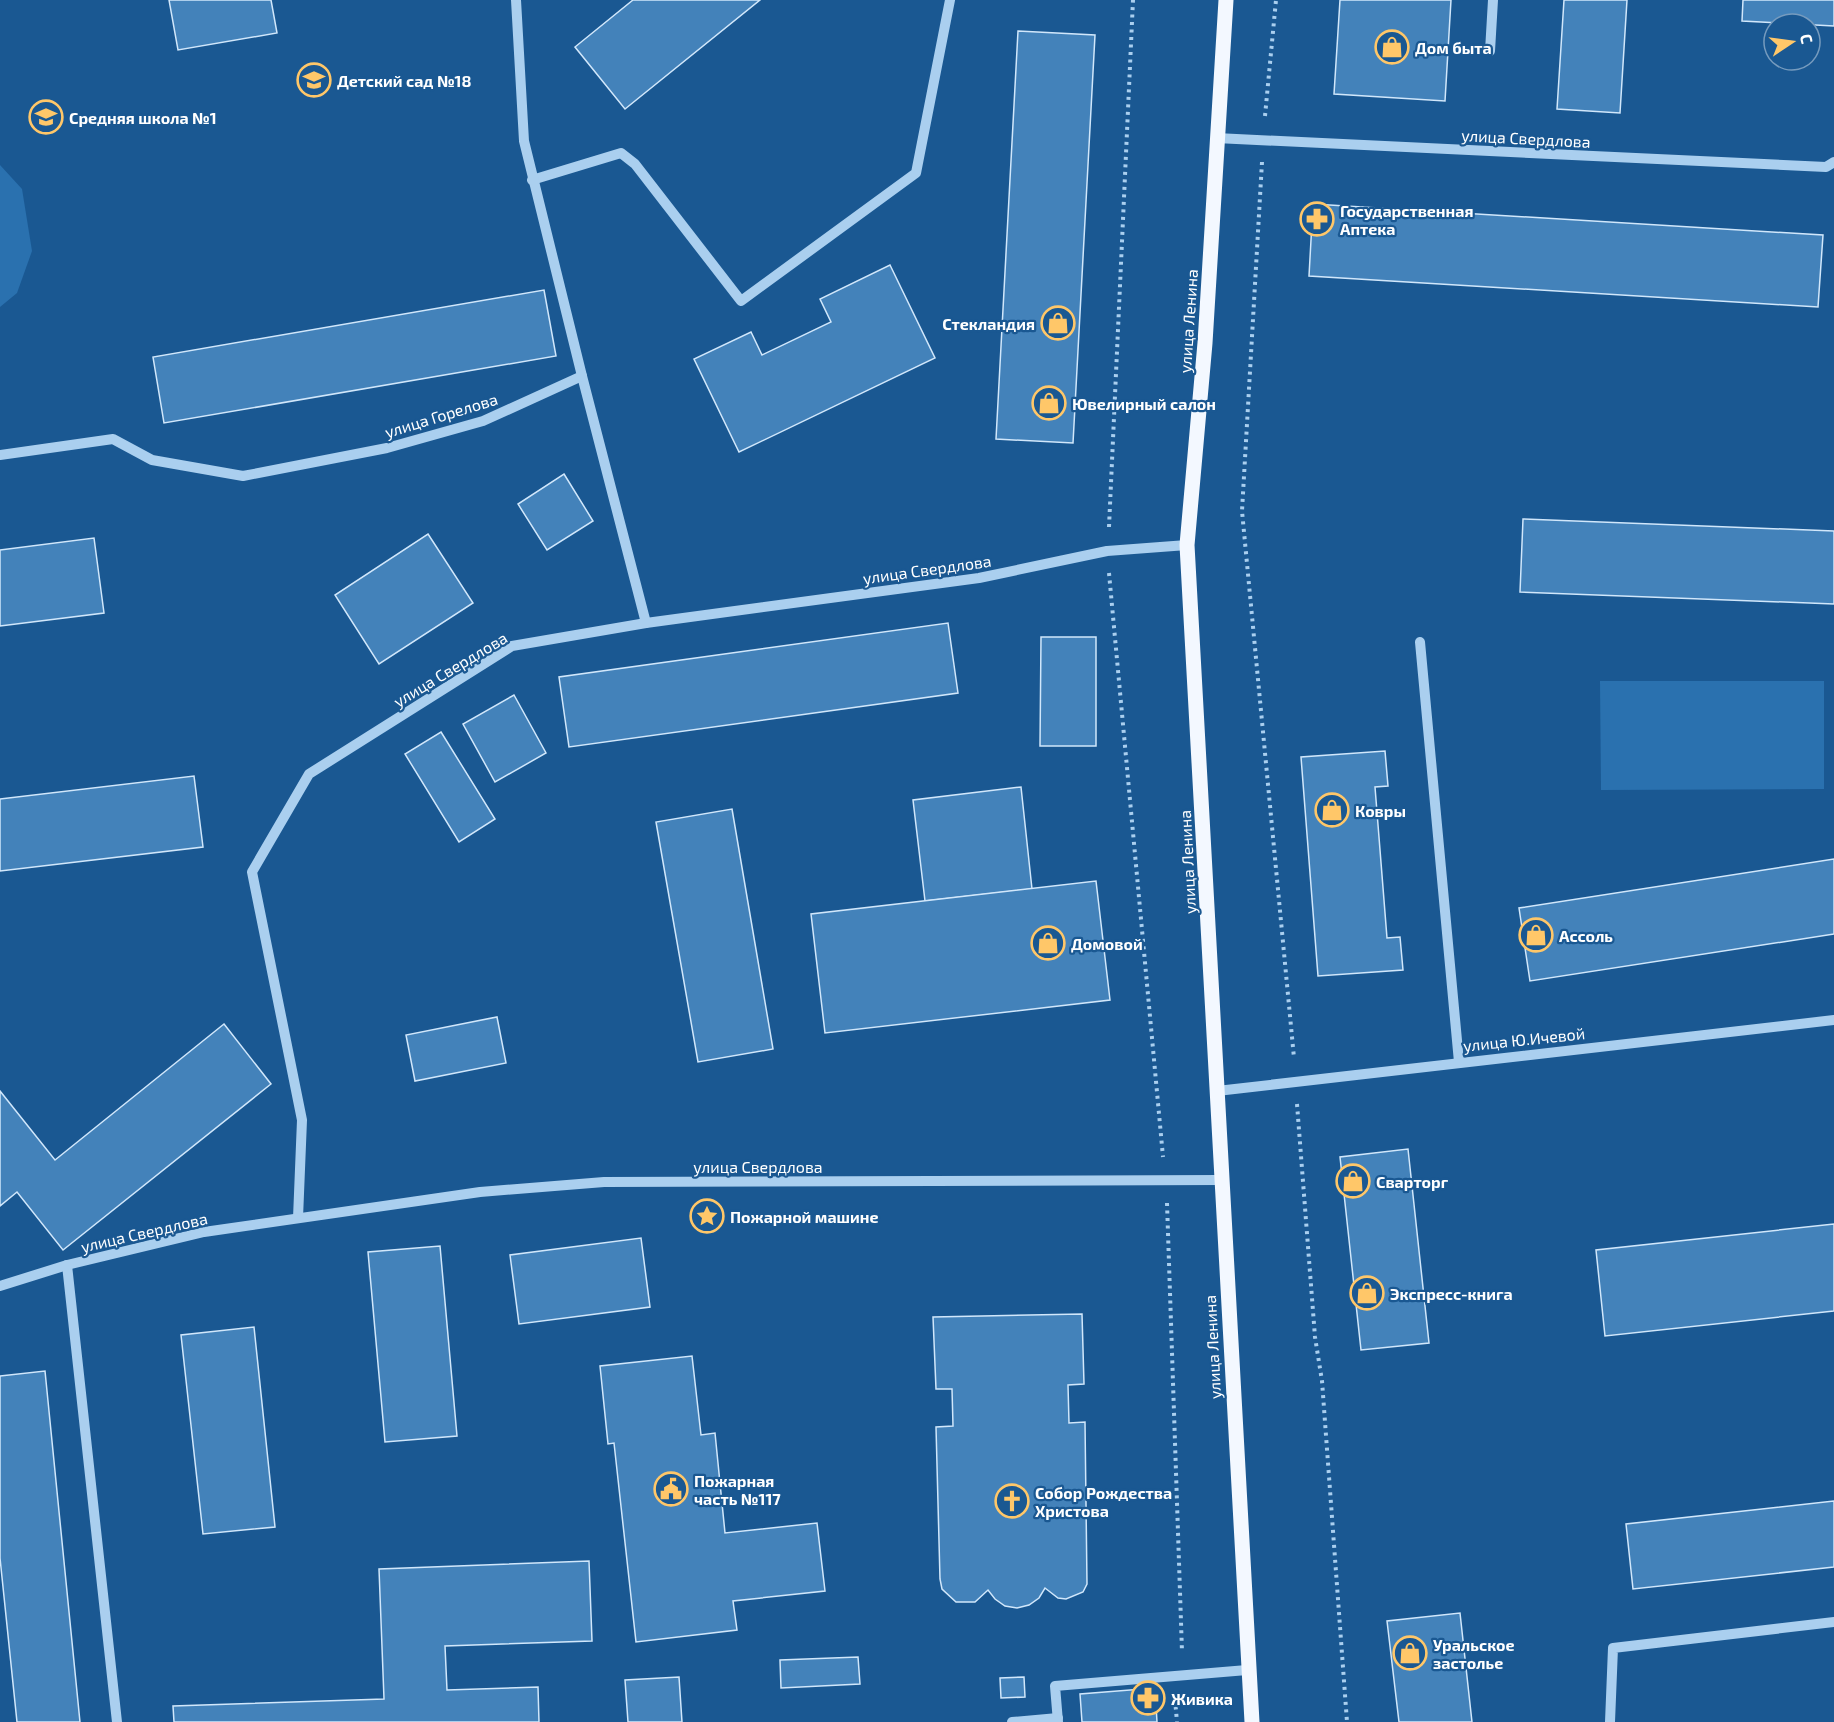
<svg xmlns="http://www.w3.org/2000/svg" width="1834" height="1722" font-family="'Exo 2',sans-serif">
<style>
.green{fill:#2a71af}
.building{fill:#4382ba;stroke:#d1e7fb;stroke-width:1.5}
.lines{fill:none;stroke-linecap:round;stroke-linejoin:round}
.path{stroke:#aacfef;stroke-width:4;stroke-dasharray:3 4.5;stroke-linecap:butt}
.minor{stroke:#aacfef;stroke-width:10}
.major{stroke:#f3f8ff;stroke-width:15}
.labels{text-anchor:middle;dominant-baseline:central;stroke-width:4.5;stroke-linejoin:round;paint-order:stroke}
.poi-label{font-size:16px;font-weight:bold;fill:#fff;stroke:#1a5892;text-anchor:start}
.street-label{font-size:16px;fill:#fff;stroke:#1a5892}
</style>
<rect width="100%" height="100%" fill="#1a5892"/>
<g class="green">
<path d="M0,165L22,189L32,251L17,293L0,307Z"/>
<path d="M1600,681H1824V789L1601,790Z"/>
</g>
<g class="building">
<path d="M169,0H271L277,33L178,50Z"/>
<path d="M633,0H760L625,109L575,47Z"/>
<path d="M1340,0H1451L1445,101L1334,94Z"/>
<path d="M1564,0H1627L1620,113L1557,109Z"/>
<path d="M1743,0H1834V26L1742,21Z"/>
<path d="M1018,31L1095,35L1073,443L996,439Z"/>
<path d="M1313,204L1823,235L1818,307L1309,276Z"/>
<path d="M890,265L935,358L739,452L694,359L751,332L762,355L831,322L820,299Z"/>
<path d="M544,290L556,356L164,423L153,357Z"/>
<path d="M564,474L593,521L547,550L518,504Z"/>
<path d="M1523,519L1834,531V604L1520,592Z"/>
<path d="M428,534L473,603L379,664L335,595Z"/>
<path d="M94,538L104,613L0,626V550Z"/>
<path d="M948,623L958,693L569,747L559,677Z"/>
<path d="M1041,637H1096V746H1040Z"/>
<path d="M514,695L546,753L495,782L463,724Z"/>
<path d="M441,732L495,819L459,842L405,754Z"/>
<path d="M1385,751L1388,786L1375,787L1387,938L1400,937L1403,970L1318,976L1301,757Z"/>
<path d="M194,776L203,847L0,871V799Z"/>
<path d="M1021,787L1032,889L925,901L913,800Z"/>
<path d="M732,809L773,1049L698,1062L656,822Z"/>
<path d="M1834,859V934L1530,981L1519,908Z"/>
<path d="M1096,881L1110,1000L825,1033L811,914Z"/>
<path d="M497,1017L506,1063L415,1081L406,1035Z"/>
<path d="M224,1024L271,1084L63,1250L17,1192L0,1206V1091L55,1160Z"/>
<path d="M1408,1149L1429,1343L1361,1350L1340,1157Z"/>
<path d="M1834,1224V1311L1605,1336L1596,1250Z"/>
<path d="M641,1238L650,1307L519,1324L510,1255Z"/>
<path d="M440,1246L457,1436L385,1442L368,1252Z"/>
<path d="M1082,1314L1084,1384L1068,1385L1069,1423L1085,1422L1087,1584L1083,1592L1066,1599L1058,1598L1045,1588L1039,1598L1029,1605L1017,1608L1005,1606L995,1599L988,1590L975,1602H956L942,1589L940,1579L936,1427L953,1426L952,1389H936L933,1317Z"/>
<path d="M254,1327L275,1527L203,1534L181,1335Z"/>
<path d="M692,1356L701,1435L715,1433L725,1533L817,1523L825,1591L733,1601L737,1630L636,1642L614,1443L608,1444L600,1366Z"/>
<path d="M45,1371L80,1722H17L0,1558V1376Z"/>
<path d="M1834,1501V1567L1633,1589L1626,1524Z"/>
<path d="M589,1561L592,1641L445,1646L447,1690L538,1687L539,1722H174L173,1706L384,1699L379,1569Z"/>
<path d="M1460,1613L1472,1722H1399L1387,1621Z"/>
<path d="M858,1657L860,1684L781,1688L780,1660Z"/>
<path d="M679,1677L682,1722H628L625,1680Z"/>
<path d="M1024,1677L1025,1697L1001,1698L1000,1678Z"/>
<path d="M1155,1688L1157,1722H1082L1080,1694Z"/>
</g>
<g class="lines">
<g class="path">
<path d="M1265,116L1276,0"/>
<path d="M1262,162L1242,511L1294,1058"/>
<path d="M1109,527L1133,0"/>
<path d="M1109,573L1163,1157"/>
<path d="M1297,1104L1315,1337L1322,1381L1347,1722"/>
<path d="M1167,1203L1182,1652"/>
<path d="M1175,1699L1177,1722"/>
</g>
<g class="minor">
<path d="M1490,51L1493,0"/>
<path d="M1216,138L1826,167L1834,162"/>
<path d="M532,180L621,153L635,164L741,301L916,173L950,0"/>
<path d="M582,376L646,623"/>
<path d="M0,455L113,439L152,460L243,476L387,448L483,421L582,376L524,141L516,0"/>
<path d="M1420,642L1459,1062"/>
<path d="M1217,1091L1834,1020"/>
<path d="M298,1218L302,1120L252,872L309,774L512,646L646,623L979,578L1107,551L1187,545"/>
<path d="M67,1265L117,1722"/>
<path d="M0,1286L67,1265L204,1232L480,1192L604,1182L1221,1180"/>
<path d="M1012,1722L1058,1718"/>
<path d="M1058,1722L1055,1686L1247,1670"/>
<path d="M1610,1722L1613,1648L1834,1622"/>
</g>
<path class="major" d="M1226,0L1205,343L1187,545L1252,1722"/>
</g>
<defs>
<symbol id="shop-ring" viewBox="-11 -11 22 22"><circle r="9.5" fill="#1a5892" stroke="#ffc769" stroke-width="1.5"/><path d="M-5-2.5h2.3a2.7 3.5 0 0 1 5.4 0H5L5.5 6h-11ZM-1.5-2.5h3a1.5 2.3 0 0 0-3 0Z" fill="#ffc769"/></symbol>
<symbol id="school-ring" viewBox="-11 -11 22 22"><circle r="9.5" fill="#1a5892" stroke="#ffc769" stroke-width="1.5"/><path d="M0-5L7-2L0 1L-7-2ZM-4 1L0 2.5L4 1V4Q0 6-4 4Z" fill="#ffc769"/></symbol>
<symbol id="pharmacy-ring" viewBox="-11 -11 22 22"><circle r="9.5" fill="#1a5892" stroke="#ffc769" stroke-width="1.5"/><path d="M-2-6h4v4h4v4h-4v4h-4v-4h-4v-4h4Z" fill="#ffc769"/></symbol>
<symbol id="sight-ring" viewBox="-11 -11 22 22"><circle r="9.5" fill="#1a5892" stroke="#ffc769" stroke-width="1.5"/><path d="M0-6L1.8-2.2L6-1.7L2.9 1.2L3.7 5.4L0 3.3L-3.7 5.4L-2.9 1.2L-6-1.7L-1.8-2.2Z" fill="#ffc769"/></symbol>
<symbol id="civic-ring" viewBox="-11 -11 22 22"><circle r="9.5" fill="#1a5892" stroke="#ffc769" stroke-width="1.5"/><path d="M-.6-6.5H3V-4.5H.6V-3L4-1V1h2V6H-6V1h2V-1L-.6-3ZM-1.2 2.5V6h2.4V2.5Z" fill="#ffc769"/></symbol>
<symbol id="church-ring" viewBox="-11 -11 22 22"><circle r="9.5" fill="#1a5892" stroke="#ffc769" stroke-width="1.5"/><path d="M-1.2-6h2.4v3.5h3.3v2.4h-3.3V6h-2.4V-.1h-3.3v-2.4h3.3Z" fill="#ffc769"/></symbol>
</defs>
<g fill-rule="evenodd">
<use href="#shop-ring" x="1373" y="28" width="38" height="38"/>
<use href="#school-ring" x="295" y="61" width="38" height="38"/>
<use href="#school-ring" x="27" y="98" width="38" height="38"/>
<use href="#pharmacy-ring" x="1298" y="200" width="38" height="38"/>
<use href="#shop-ring" x="1039" y="304" width="38" height="38"/>
<use href="#shop-ring" x="1030" y="384" width="38" height="38"/>
<use href="#shop-ring" x="1313" y="791" width="38" height="38"/>
<use href="#shop-ring" x="1517" y="916" width="38" height="38"/>
<use href="#shop-ring" x="1029" y="924" width="38" height="38"/>
<use href="#shop-ring" x="1334" y="1162" width="38" height="38"/>
<use href="#sight-ring" x="688" y="1197" width="38" height="38"/>
<use href="#shop-ring" x="1348" y="1274" width="38" height="38"/>
<use href="#civic-ring" x="652" y="1470" width="38" height="38"/>
<use href="#church-ring" x="993" y="1482" width="38" height="38"/>
<use href="#shop-ring" x="1391" y="1634" width="38" height="38"/>
<use href="#pharmacy-ring" x="1129" y="1679" width="38" height="38"/>
</g>
<g class="labels">
<g class="poi-label">
<text x="1415" y="47">Дом быта</text>
<text x="337" y="80">Детский сад №18</text>
<text x="69" y="117">Средняя школа №1</text>
<text x="1340" y="210">Государственная<tspan x="1340" dy="18">Аптека</tspan></text>
<text x="1035" y="323" text-anchor="end">Стекландия</text>
<text x="1072" y="403">Ювелирный салон</text>
<text x="1355" y="810">Ковры</text>
<text x="1559" y="935">Ассоль</text>
<text x="1071" y="943">Домовой</text>
<text x="1376" y="1181">Сварторг</text>
<text x="730" y="1216">Пожарной машине</text>
<text x="1390" y="1293">Экспресс-книга</text>
<text x="694" y="1480">Пожарная<tspan x="694" dy="18">часть №117</tspan></text>
<text x="1035" y="1492">Собор Рождества<tspan x="1035" dy="18">Христова</tspan></text>
<text x="1433" y="1644">Уральское<tspan x="1433" dy="18">застолье</tspan></text>
<text x="1171" y="1698">Живика</text>
</g>
<g class="street-label">
<text transform="translate(1526 138) rotate(3)">улица Свердлова</text>
<text transform="translate(1188 321) rotate(-86)">улица Ленина</text>
<text transform="translate(441 415) rotate(-17)">улица Горелова</text>
<text transform="translate(927 569) rotate(-8)">улица Свердлова</text>
<text transform="translate(450 669) rotate(-31)">улица Свердлова</text>
<text transform="translate(1187 862) rotate(-93)">улица Ленина</text>
<text transform="translate(1524 1039) rotate(-6)">улица Ю.Ичевой</text>
<text x="758" y="1166">улица Свердлова</text>
<text transform="translate(144 1232) rotate(-13)">улица Свердлова</text>
<text transform="translate(1212 1347) rotate(-93)">улица Ленина</text>
</g>
</g>
<g transform="translate(1792 42) rotate(77)"><circle r="28" fill="#1a5892" stroke="#769bbe" stroke-width="1.5"/>
<path d="M0-4.5L10 22L0 15L-10 22Z" fill="#ffc769"/>
<text y="-9" font-size="16" font-weight="bold" text-anchor="middle" fill="#ffffff">С</text>
</g>
</svg>
